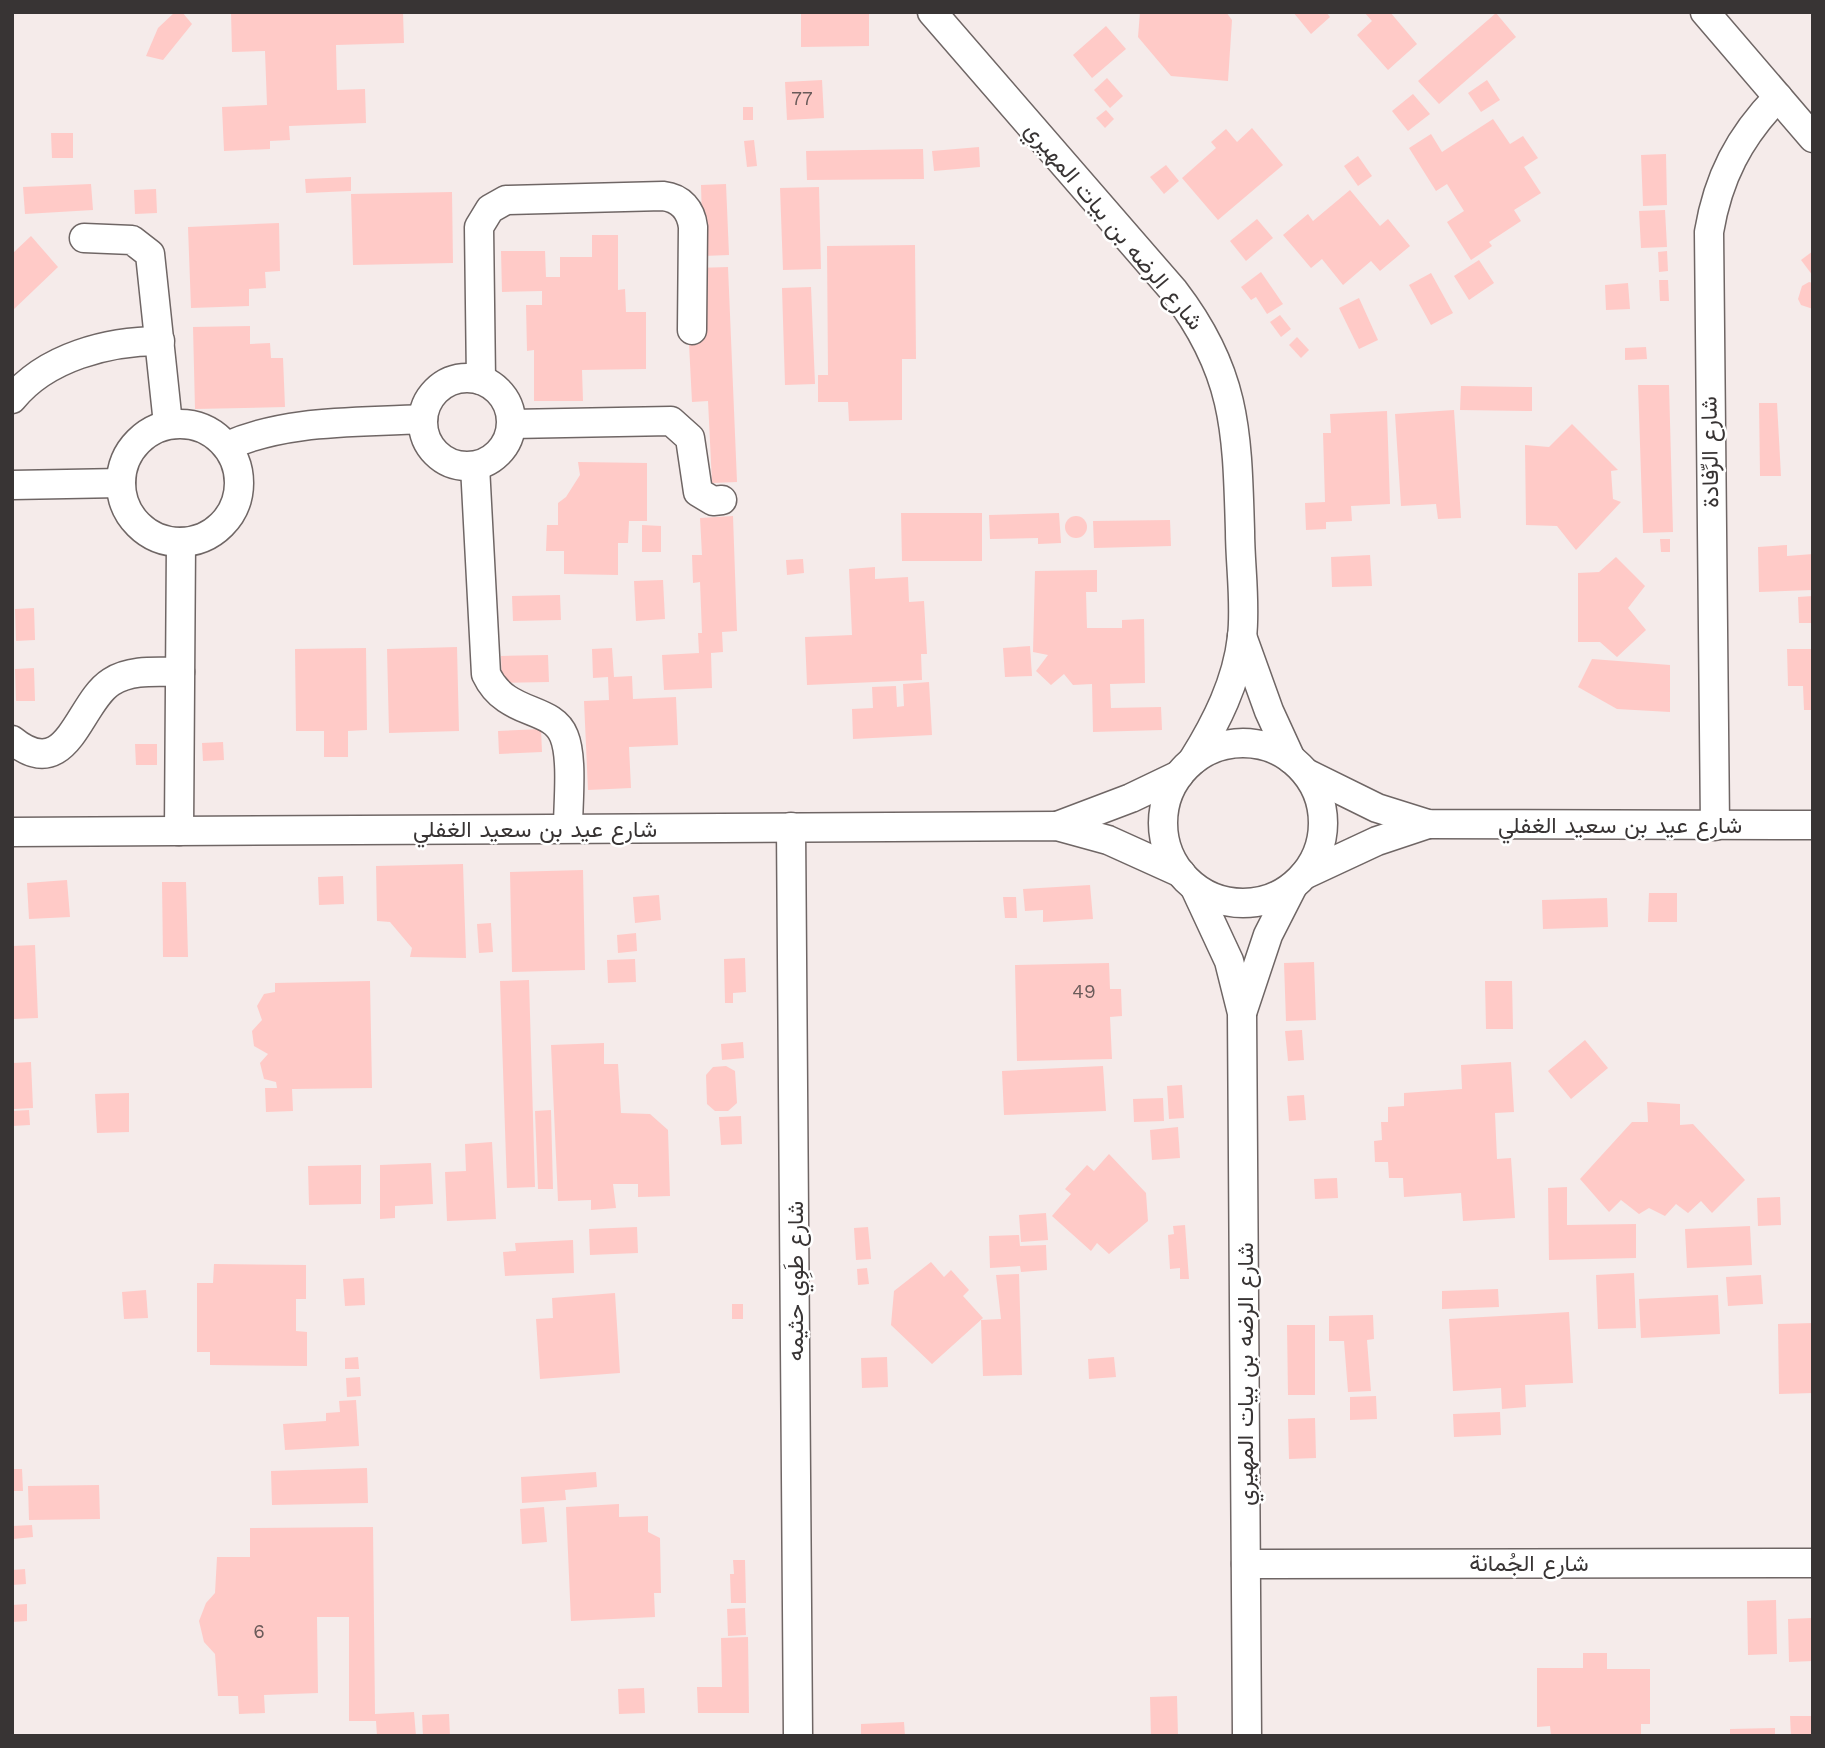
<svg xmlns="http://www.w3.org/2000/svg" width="1825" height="1748" font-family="'Work Sans',Vazirmatn,sans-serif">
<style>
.building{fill:#ffcac7}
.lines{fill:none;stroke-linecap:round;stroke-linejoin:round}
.street-casing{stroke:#6f6665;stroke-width:31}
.street{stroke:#fff;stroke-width:28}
.labels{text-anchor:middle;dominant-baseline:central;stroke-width:5;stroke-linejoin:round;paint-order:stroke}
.number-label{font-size:19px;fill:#6a5a59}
.street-label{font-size:23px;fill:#383434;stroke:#fff}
</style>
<rect width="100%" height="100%" fill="#f5ebea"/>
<g class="building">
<path d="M175,12H182L192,24L163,60L146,56L158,28Z"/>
<path d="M231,12H403L404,43L336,45L337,90L365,89L366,123L289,126L290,140L270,141V149L224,151L222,107L267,105L265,51L232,52Z"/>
<path d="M869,12V46L801,47V13Z"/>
<path d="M1140,12H1226L1232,20L1228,81L1171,76L1138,37Z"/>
<path d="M1293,12H1326L1330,17L1311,34Z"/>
<path d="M1364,12H1390L1417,44L1388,70L1357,35L1372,21Z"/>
<path d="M1496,13L1516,37L1439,104L1418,81Z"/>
<path d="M1106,26L1126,49L1092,78L1073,55Z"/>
<path d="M1107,78L1123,96L1110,108L1094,90Z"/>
<path d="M822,80L824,118L787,120L785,82Z"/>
<path d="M1487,80L1500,100L1481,112L1468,93Z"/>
<path d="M1413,94L1430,114L1408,131L1392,111Z"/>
<rect x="743" y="107" width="10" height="13"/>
<path d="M1106,110L1114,119L1105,128L1096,118Z"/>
<path d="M1493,119L1510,144L1523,136L1538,158L1524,167L1541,193L1514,210L1521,221L1489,242L1492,246L1471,260L1447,222L1464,211L1447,184L1436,191L1409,148L1431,134L1442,152Z"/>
<path d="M1252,128L1283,165L1218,220L1182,178L1216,148L1211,142L1226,129L1237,142Z"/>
<path d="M51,133H73V158H52Z"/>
<path d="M754,140L757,166L747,167L744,141Z"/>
<path d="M979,147L980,167L934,171L932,151Z"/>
<path d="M923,149L924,179L807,180L806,151Z"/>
<path d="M1666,154L1667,205L1643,206L1641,155Z"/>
<path d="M1358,156L1372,176L1358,186L1344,166Z"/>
<path d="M1166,165L1179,181L1164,194L1150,177Z"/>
<path d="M351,177V191L306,193L305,179Z"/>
<path d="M91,184L93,210L25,214L23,187Z"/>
<path d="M726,184L729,255L703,256L701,185Z"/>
<path d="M819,187L821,269L783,270L780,188Z"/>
<path d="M156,189L157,213L135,214L134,190Z"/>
<path d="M1350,190L1380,226L1388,219L1410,246L1380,271L1371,261L1343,285L1322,259L1311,268L1283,235L1308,214L1313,221Z"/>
<path d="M452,192L453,263L353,265L351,194Z"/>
<path d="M1665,210L1667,247L1641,248L1639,211Z"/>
<path d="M1257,219L1273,238L1246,261L1230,241Z"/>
<path d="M279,223L280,271L265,272L266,288L249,289V306L191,308L188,227Z"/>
<path d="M592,235H618V290L625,289L626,312H646V369L582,370L583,401H534V350L527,351L526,305H542V291L502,292L501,251H545L546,277H560V257H592Z"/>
<path d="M31,236L58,267L12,311V254Z"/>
<path d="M915,245L916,359H902V420L849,421L848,402H818V375H828L827,246Z"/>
<path d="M1667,251L1668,271L1659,272L1658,252Z"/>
<path d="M1813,251V276L1801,260Z"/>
<path d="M1479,260L1494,283L1469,300L1454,276Z"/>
<path d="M728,267L737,482L712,483L708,401L692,402L689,344H699L696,268Z"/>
<path d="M1261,272L1283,304L1267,314L1256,297L1251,300L1241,287Z"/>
<path d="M1431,273L1453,313L1431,325L1409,285Z"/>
<path d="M1659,280H1668L1669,301H1660Z"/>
<path d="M1809,282L1813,283V309L1801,305L1798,299L1802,286Z"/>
<path d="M1628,283L1630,309L1606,310L1605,285Z"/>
<path d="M811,287L815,384L785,385L782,288Z"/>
<path d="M1359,298L1378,340L1359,349L1339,308Z"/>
<path d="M1280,315L1291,329L1281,337L1270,322Z"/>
<path d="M250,326V344L270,343L271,358H283L285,407L195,409L193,327Z"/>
<path d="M1297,337L1309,350L1301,358L1289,345Z"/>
<path d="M1646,347L1647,359L1625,360V348Z"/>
<path d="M1638,385H1669L1673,532L1643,533Z"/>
<path d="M1461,386L1532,387V411L1460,410Z"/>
<path d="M1759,403H1777L1781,476H1760Z"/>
<path d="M1454,410L1461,518L1438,519L1436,504L1401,506L1395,414Z"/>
<path d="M1387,411L1390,504L1351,506L1352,521L1326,522V529L1306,530L1305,503L1325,502L1323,433H1331L1330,414Z"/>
<path d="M1572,424L1618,470L1611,471L1613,499L1621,502L1576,550L1557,526L1526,525L1525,445L1549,447Z"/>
<path d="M578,462L647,463V521H629L628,543H618V575L564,574V551H546L547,525H558V503L566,497L580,475Z"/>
<path d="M901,513H982V561H902Z"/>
<path d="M1059,513L1061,543L1038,544V538L990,539L989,515Z"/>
<path d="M733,516L737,631L722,632L723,652L711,653L712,688L664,690L662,655L699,653L698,633H702L700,582L693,583L692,555H702L700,518Z"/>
<circle cx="1076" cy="527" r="11"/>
<path d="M1170,520L1171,546L1094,548L1093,521Z"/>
<path d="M642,525L661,526V552H642Z"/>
<path d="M1660,539H1670V552H1661Z"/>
<path d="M1787,545V556L1813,554V590L1759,592L1758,547Z"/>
<path d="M1370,555L1372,586L1332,587L1331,557Z"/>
<path d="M1616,557L1645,586L1628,608L1646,630L1617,657L1600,642H1578V573L1599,572Z"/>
<path d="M803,559L804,573L787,575L786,560Z"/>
<path d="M875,567V579L908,577L909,602L924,601L927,654H921L922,680L807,685L805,637L852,635L849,569Z"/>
<path d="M1097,570V592H1086L1087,628H1122V620L1144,619L1145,683L1110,684L1111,708L1161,707L1162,730L1093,732L1092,684L1073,685L1064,674L1051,685L1036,671L1048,655L1033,652L1035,571Z"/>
<path d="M663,580L665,619L636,621L634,581Z"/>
<path d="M560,595L561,620L513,621L512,596Z"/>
<path d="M1813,596V623H1799L1798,597Z"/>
<path d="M34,608L35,640L16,641L15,609Z"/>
<path d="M1030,646L1032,676L1005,677L1003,648Z"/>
<path d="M457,647L459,731L389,733L387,649Z"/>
<path d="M366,648L367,730L348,731V757H324V731H296L295,649Z"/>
<path d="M612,648L614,677L632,676L633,699L676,697L678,745L629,747L631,788L588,790L584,701L609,700L608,677L593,678L592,649Z"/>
<path d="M1787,649H1813V710H1804L1803,686H1788Z"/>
<path d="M548,655L549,682L502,683L501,656Z"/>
<path d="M1592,659L1670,665V712L1617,709L1578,687Z"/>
<path d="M34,668L35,701H16L15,669Z"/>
<path d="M929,682L932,735L853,739L852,709L873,708L872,687L896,686L897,707L904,706L903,684Z"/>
<path d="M541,729L542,752L499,754L498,731Z"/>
<path d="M223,742L224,760L203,761L202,743Z"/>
<path d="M135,744H157V765H136Z"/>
<path d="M463,864L466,958L410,957L412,948L390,922L377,921L376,866Z"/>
<path d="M583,870L585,970L512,972L510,872Z"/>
<path d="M343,876L344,904L319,905L318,877Z"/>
<path d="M67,880L70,917L29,919L27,883Z"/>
<path d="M162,882H186L188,957H163Z"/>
<path d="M1090,885L1093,919L1043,922V910L1025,911L1023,889Z"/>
<path d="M1649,893H1677V922H1648Z"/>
<path d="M659,895L661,920L635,923L633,897Z"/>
<path d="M1003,897H1016L1017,918H1005Z"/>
<path d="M1607,898L1608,927L1543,929L1542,900Z"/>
<path d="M491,923L493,952L479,953L477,924Z"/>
<path d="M636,933L637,951L618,953L617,935Z"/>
<path d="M35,945L38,1018L13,1019L12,946Z"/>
<path d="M745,958L746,992L733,993V1003H725L724,959Z"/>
<path d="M635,959L636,982L608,983L607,960Z"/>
<path d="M1314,962L1316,1020L1286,1021L1284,963Z"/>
<path d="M1109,963L1110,989H1121L1122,1016L1110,1017L1112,1059L1017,1061L1015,965Z"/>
<path d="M529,980L535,1187L507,1188L500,981Z"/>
<path d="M370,981L372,1088L292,1089L293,1111L266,1112L265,1088H277L276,1082L264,1079L260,1063L268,1054L254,1046L252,1031L262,1020L257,1006L264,994L275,992V983Z"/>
<path d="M1485,981H1512L1513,1029H1486Z"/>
<path d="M1302,1030L1304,1060L1288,1061L1285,1031Z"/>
<path d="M1585,1040L1608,1068L1571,1099L1548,1071Z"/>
<path d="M743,1042L744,1058L722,1060L721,1044Z"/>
<path d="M604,1043V1064H618L621,1113L650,1114L668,1130L670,1196L638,1197V1184H613L616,1208L591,1210V1200L558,1201L551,1045Z"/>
<path d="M31,1062L33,1108L14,1109L13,1063Z"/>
<path d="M1511,1062L1514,1112L1495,1113L1497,1159L1511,1158L1515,1218L1463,1221L1461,1193L1404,1197L1403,1178H1389L1388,1162H1375L1374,1141L1382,1140L1381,1122H1388V1107L1404,1106V1093L1462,1089L1461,1065Z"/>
<path d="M726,1066L735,1071L737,1103L728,1111H715L707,1104L706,1075L713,1067Z"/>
<path d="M1103,1066L1106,1111L1004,1115L1002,1071Z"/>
<path d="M1182,1085L1184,1118L1169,1119L1167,1086Z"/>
<path d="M129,1093V1132L97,1133L95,1094Z"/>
<path d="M1304,1095L1306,1120L1289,1121L1287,1096Z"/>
<path d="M1163,1098L1164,1121L1134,1122L1133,1099Z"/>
<path d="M1647,1102L1680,1104V1125L1693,1124L1745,1180L1712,1213L1701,1201L1688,1213L1676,1204L1665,1216L1649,1208L1639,1214L1621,1200L1609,1212L1580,1179L1632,1122H1648Z"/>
<path d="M29,1110L30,1125L12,1126V1111Z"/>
<path d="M551,1110L553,1189H538L535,1111Z"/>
<path d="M741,1116L742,1144L721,1145L719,1117Z"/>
<path d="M1178,1127L1180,1158L1152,1160L1150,1130Z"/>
<path d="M492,1142L496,1219L447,1221L445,1172L466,1171L465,1144Z"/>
<path d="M1109,1154L1146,1193L1148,1221L1109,1254L1097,1243L1091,1251L1052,1216L1071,1194L1065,1189L1087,1165L1094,1171Z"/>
<path d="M431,1163L433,1204L395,1206V1218L380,1219V1165Z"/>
<path d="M361,1165V1204L309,1205L308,1166Z"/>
<path d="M1337,1178L1338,1198L1315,1199L1314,1179Z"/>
<path d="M1567,1187V1225L1636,1224V1258L1549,1260L1548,1188Z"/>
<path d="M1780,1197L1781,1225L1758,1226L1757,1198Z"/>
<path d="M1046,1213L1048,1240L1021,1242L1019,1215Z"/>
<path d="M1185,1225L1189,1279H1180V1268L1170,1269L1168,1235L1174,1234L1173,1226Z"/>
<path d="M1750,1226L1752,1265L1687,1268L1685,1229Z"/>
<path d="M637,1227L638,1253L590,1255L589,1229Z"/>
<path d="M868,1227L871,1259L856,1260L854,1228Z"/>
<path d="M1019,1235L1020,1246L1046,1245L1047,1270L1021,1272L1020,1266L990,1268L989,1236Z"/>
<path d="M573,1240L574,1273L505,1276L503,1252L516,1251L515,1243Z"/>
<path d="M931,1262L944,1277L951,1270L969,1290L963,1296L983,1318L932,1364L891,1325L894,1291Z"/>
<path d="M214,1264L306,1265V1299H296V1331L307,1332V1366L210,1365V1352H197V1283H213Z"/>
<path d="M867,1268L869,1284L858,1285L857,1269Z"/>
<path d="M1634,1273L1636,1328L1598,1329L1596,1275Z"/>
<path d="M1019,1274L1022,1375L983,1376L981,1320L1001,1319L996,1275Z"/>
<path d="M1761,1275L1763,1304L1728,1306L1726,1277Z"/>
<path d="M364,1278L365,1305L345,1306L343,1279Z"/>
<path d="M1498,1289L1499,1307L1442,1309V1291Z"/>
<path d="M146,1290L148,1318L124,1319L122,1292Z"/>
<path d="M615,1293L620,1373L540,1379L536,1319L553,1318L552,1298Z"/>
<path d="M1718,1295L1720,1334L1641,1338L1639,1299Z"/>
<rect x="732" y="1304" width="11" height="15"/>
<path d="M1569,1312L1573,1383L1525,1385L1526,1407L1502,1409L1501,1388L1453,1391L1449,1319Z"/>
<path d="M1373,1315L1374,1339L1367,1340L1371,1391L1348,1392L1344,1341H1329V1316Z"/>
<path d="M1813,1323V1393L1779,1394L1778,1324Z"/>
<path d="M1287,1325H1315V1395H1288Z"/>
<path d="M358,1357L359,1369H345V1358Z"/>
<path d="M887,1357L888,1387L862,1388L861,1358Z"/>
<path d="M1114,1357L1116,1377L1089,1379L1088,1359Z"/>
<path d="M360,1377L361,1396L347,1397L346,1378Z"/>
<path d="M1376,1396L1377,1419L1350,1420V1397Z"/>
<path d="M356,1400L359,1446L285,1450L283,1424L326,1421V1413L340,1412L339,1401Z"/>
<path d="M1500,1412L1501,1435L1454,1437L1453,1414Z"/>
<path d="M1315,1418L1316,1458L1289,1459L1288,1419Z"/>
<path d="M367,1468L368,1503L272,1505L271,1471Z"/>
<path d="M12,1469H22L23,1491H12Z"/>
<path d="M596,1472L597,1487L565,1490L566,1500L522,1503L521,1477Z"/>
<path d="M99,1485L100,1519L29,1520L28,1486Z"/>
<path d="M619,1504V1517L648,1516V1532L660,1538L661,1593H654L655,1617L571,1621L566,1507Z"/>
<path d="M544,1507L547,1542L522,1544L520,1509Z"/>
<path d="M32,1525L33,1537L13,1539L12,1526Z"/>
<path d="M373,1527L375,1714L414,1712L416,1736H377L376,1721H349V1617H317L318,1693L264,1695L265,1713L239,1714L238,1696H218L215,1654L204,1642L199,1621L206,1603L215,1593L217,1557H250V1528Z"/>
<path d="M733,1560H745L746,1603H731L730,1574H734Z"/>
<path d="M25,1569L26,1584L12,1585V1570Z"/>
<path d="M1776,1600L1777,1654L1748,1655L1747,1601Z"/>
<path d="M27,1604V1621L12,1622V1605Z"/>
<path d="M745,1608L746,1635L728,1636L727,1609Z"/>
<path d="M1812,1618L1813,1661L1789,1662L1788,1619Z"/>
<path d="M748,1637L749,1713H698L697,1687H722L721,1638Z"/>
<path d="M1583,1653H1607V1669H1650V1724H1641V1736H1551L1550,1726L1537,1727V1668H1583Z"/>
<path d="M644,1688L645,1713L619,1714L618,1689Z"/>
<path d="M1177,1696L1178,1736H1151L1150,1697Z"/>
<path d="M449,1714L450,1736H423L422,1715Z"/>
<path d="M1790,1716H1813V1736H1791Z"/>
<path d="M904,1722L905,1736H861V1724Z"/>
<path d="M1775,1728V1736H1730V1729Z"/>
</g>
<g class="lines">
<defs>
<g id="street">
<path d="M932,12L1174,291C1237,373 1237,432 1240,531C1240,565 1246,603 1242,637C1237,682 1216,723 1193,760"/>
<path d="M1705,12L1813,138"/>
<path d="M84,238L132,240L150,254L168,424"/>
<circle cx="467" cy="422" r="44"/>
<path d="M481,380L479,227L490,209L506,200L663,196C681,198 691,210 693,227L692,330"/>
<path d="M12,399C46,357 108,341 160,341"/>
<circle cx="180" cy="483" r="59"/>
<path d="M512,424L671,421L690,438L698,492L713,501L722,500"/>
<path d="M227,446C288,419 357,423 423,419"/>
<path d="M475,466L486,674C506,717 552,705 564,736C573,758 568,803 568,828"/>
<path d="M12,485L121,483"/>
<path d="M1242,636L1269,711L1291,759"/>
<path d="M12,740C68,786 78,703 111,682C131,669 157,672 180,672"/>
<circle cx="1243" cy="823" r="80"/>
<path d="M1306,773L1377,808L1428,824L1813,825"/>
<path d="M1057,826L1131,798L1179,775"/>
<path d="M1715,826L1709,232C1718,178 1739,137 1778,97"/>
<path d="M791,827L798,1736"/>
<path d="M179,831L181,542"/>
<path d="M12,832L1057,826L1108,840L1181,873"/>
<path d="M1304,875L1377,841L1428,824"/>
<path d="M1195,888L1229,961L1242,1013L1247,1736"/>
<path d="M1243,1010L1268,935L1293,886"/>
<path d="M1246,1564L1813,1563"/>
</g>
</defs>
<use href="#street" class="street-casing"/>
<use href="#street" class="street"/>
</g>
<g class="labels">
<g class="number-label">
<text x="802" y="98">77</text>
<text x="1084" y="991">49</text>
<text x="259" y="1631">6</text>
</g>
<g class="street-label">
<text transform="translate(1114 226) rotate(50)">شارع الرضه بن بيات المهيري</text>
<text transform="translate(1710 452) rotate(-91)">شارع الرِّفادة</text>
<text x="1620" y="825">شارع عيد بن سعيد الغفلي</text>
<text x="535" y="829">شارع عيد بن سعيد الغفلي</text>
<text transform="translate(795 1281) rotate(-90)">شارع طَوِي حثيمه</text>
<text transform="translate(1245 1374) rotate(-90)">شارع الرضه بن بيات المهيري</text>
<text x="1529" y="1563">شارع الجُمانة</text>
</g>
</g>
<rect width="1825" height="1748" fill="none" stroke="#383434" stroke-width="28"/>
</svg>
